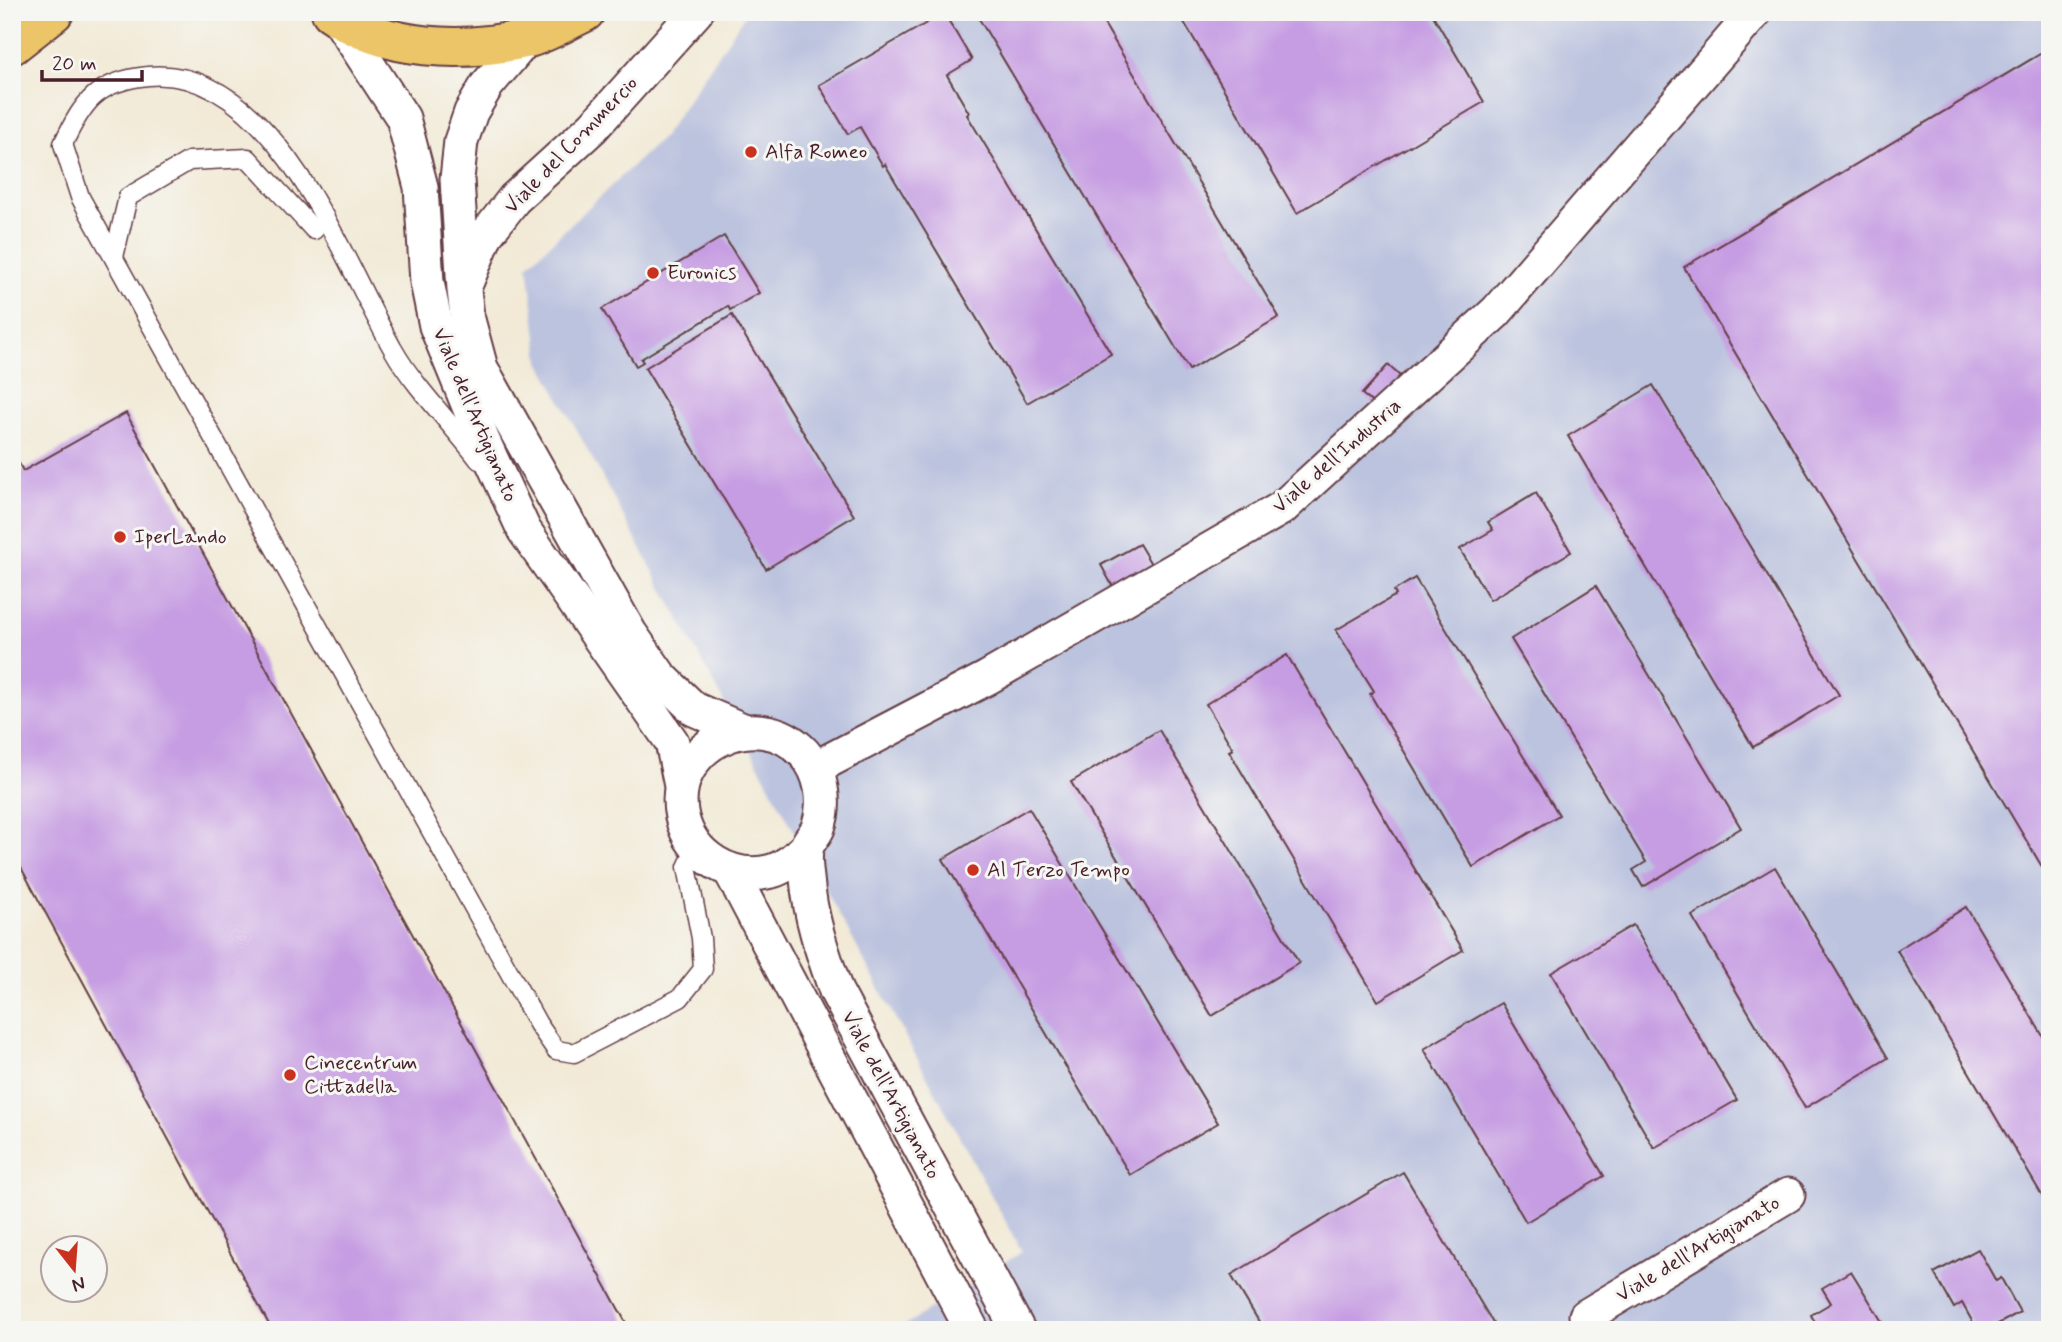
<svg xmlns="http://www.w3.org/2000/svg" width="2062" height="1342" font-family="Mynerve,sans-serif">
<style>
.industrial{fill:#bcc3de}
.building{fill:#c69de2}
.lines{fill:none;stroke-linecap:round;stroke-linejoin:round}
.service-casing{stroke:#633d45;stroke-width:21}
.minor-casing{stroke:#633d45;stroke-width:37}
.primary-casing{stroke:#633d45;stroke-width:42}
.service{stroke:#fff;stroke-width:18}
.minor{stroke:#fff;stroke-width:33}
.primary{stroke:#edc569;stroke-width:38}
.poi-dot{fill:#c8321e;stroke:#f6f6f2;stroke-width:2.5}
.labels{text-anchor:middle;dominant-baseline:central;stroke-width:6;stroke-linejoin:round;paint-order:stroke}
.street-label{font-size:21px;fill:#4a1f2b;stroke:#f6f6f2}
.poi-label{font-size:21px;fill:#4a1f2b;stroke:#f6f6f2;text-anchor:start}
</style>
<rect width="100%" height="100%" fill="#f6f6f2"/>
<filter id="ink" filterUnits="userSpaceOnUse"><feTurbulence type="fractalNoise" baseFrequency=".0143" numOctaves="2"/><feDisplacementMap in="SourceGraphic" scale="14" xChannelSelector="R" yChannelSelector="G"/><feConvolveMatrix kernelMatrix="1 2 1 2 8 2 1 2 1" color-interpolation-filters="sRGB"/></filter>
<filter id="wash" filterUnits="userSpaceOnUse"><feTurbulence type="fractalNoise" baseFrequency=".00686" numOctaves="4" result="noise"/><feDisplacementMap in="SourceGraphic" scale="28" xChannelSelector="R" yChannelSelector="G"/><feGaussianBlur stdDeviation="1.57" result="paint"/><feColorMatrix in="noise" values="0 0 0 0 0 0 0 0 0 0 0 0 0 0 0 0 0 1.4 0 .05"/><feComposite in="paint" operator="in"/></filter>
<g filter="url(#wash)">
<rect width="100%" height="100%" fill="#f2ead7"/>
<path class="industrial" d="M747,12H2050V1330H897L1022,1252L540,362L528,265L664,136Z"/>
<g id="blocks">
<g class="building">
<path d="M975,12H1097L1279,317L1189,370Z"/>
<path d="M1178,12H1431L1484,102L1297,213Z"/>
<path d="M944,13L972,60L947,75L969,113L967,115L1111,354L1027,403L885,164L883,166L860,127L848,134L819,85Z"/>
<path d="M2050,48V880L1684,267Z"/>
<path d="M724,236L759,293L730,310L728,306L641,359L643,362L636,366L602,309Z"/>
<path d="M732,315L854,516L766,569L645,368Z"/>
<path d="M1388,365L1401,377L1375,405L1362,394Z"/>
<path d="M1653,385L1839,695L1753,747L1568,436Z"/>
<path d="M126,413L630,1330H272L12,851V450L23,471Z"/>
<path d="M1536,493L1571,552L1490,600L1460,549L1493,530L1488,522Z"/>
<path d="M1139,544L1151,564L1113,587L1101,565Z"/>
<path d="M1415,578L1559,815L1473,867L1370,694L1374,691L1336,630L1396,595L1394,591Z"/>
<path d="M1596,586L1741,828L1643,887L1633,870L1646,862L1511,639Z"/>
<path d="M1287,655L1463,950L1378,1001L1229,751L1233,749L1206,704Z"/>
<path d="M1159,730L1299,963L1212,1016L1071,782Z"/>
<path d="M1029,808L1218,1123L1130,1175L943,859Z"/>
<path d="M1775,867L1888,1058L1805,1108L1692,916Z"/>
<path d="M1966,907L2050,1048V1209L1897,950Z"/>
<path d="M1633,925L1737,1100L1654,1148L1551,973Z"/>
<path d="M1501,1003L1604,1176L1526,1222L1424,1049Z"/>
<path d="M1403,1172L1497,1330H1264L1231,1275Z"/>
<path d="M1978,1249L1996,1281L2001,1278L2020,1312L1987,1330H1977L1962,1303L1954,1308L1934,1273Z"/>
<path d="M1851,1271L1870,1302L1887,1330H1819L1811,1315L1831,1303L1822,1288Z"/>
</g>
</g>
</g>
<g filter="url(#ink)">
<use href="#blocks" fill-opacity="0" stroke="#633d45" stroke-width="2"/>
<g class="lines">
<defs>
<g id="service">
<path d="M114,257L128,197L189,161L248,158L314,230"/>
<path d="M479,460C454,427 413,385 394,351C343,263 276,65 148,76C98,81 83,101 63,144L80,197L538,1024L556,1050L574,1053L680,998L703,969L701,938L687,867L696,848"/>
</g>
<g id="minor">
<path d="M337,17L403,118L421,187L427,282L436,326L483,441L524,530L672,742L681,786"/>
<path d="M527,38L487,85L471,112L461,141L457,179L464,290L467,316L481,368L630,633L660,676L694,709L745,731"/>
<path d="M467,281L486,235L514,199L593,127L696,12"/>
<path d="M815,768L987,678L1282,508L1496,312L1755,12"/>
<path d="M807,847C796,857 786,867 772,871C732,882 691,856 682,817C666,748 756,701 804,753C822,773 827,803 818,828C815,835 809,840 807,846C804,855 806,870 807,878C810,918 823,954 836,991L1018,1330"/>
<path d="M730,870L972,1330"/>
<path d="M1593,1330L1586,1316L1788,1195"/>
</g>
<g id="primary">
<path d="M331,12C386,51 462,53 525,39C545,34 566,21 585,12"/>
<path d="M12,45L54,12"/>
</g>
</defs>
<use href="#service" class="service-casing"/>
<use href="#minor" class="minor-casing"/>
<use href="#primary" class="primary-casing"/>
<use href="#service" class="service"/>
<use href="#minor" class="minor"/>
<use href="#primary" class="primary"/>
</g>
</g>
<g class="poi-dot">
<circle cx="751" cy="152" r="7"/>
<circle cx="653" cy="273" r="7"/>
<circle cx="120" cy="537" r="7"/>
<circle cx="973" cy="870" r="7"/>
<circle cx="290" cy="1075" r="7"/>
</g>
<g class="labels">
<g class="street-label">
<text transform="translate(571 145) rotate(-46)">Viale del Commercio</text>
<text transform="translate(475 415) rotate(67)">Viale dell'Artigianato</text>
<text transform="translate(1337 456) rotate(-41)">Viale dell'Industria</text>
<text transform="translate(891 1095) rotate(62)">Viale dell'Artigianato</text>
<text transform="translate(1698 1249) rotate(-31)">Viale dell'Artigianato</text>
</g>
<g class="poi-label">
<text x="765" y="152">Alfa Romeo</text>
<text x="667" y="273">Euronics</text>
<text x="134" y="537">IperLando</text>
<text x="987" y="870">Al Terzo Tempo</text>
<text x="304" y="1063">Cinecentrum<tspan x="304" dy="24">Cittadella</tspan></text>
</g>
</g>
<rect width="2062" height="1342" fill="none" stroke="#f6f6f2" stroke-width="42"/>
<g transform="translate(74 1269) rotate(163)"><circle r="33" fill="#f6f6f2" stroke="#b1a0a2" stroke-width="2"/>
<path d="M0-5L12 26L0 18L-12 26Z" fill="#c8321e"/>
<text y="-10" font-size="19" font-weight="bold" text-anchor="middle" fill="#4a1f2b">N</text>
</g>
<path d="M42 70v10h100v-10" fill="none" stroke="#4a1f2b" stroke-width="3.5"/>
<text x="52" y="70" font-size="21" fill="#4a1f2b" stroke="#f6f6f2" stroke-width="5" paint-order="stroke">20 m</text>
</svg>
